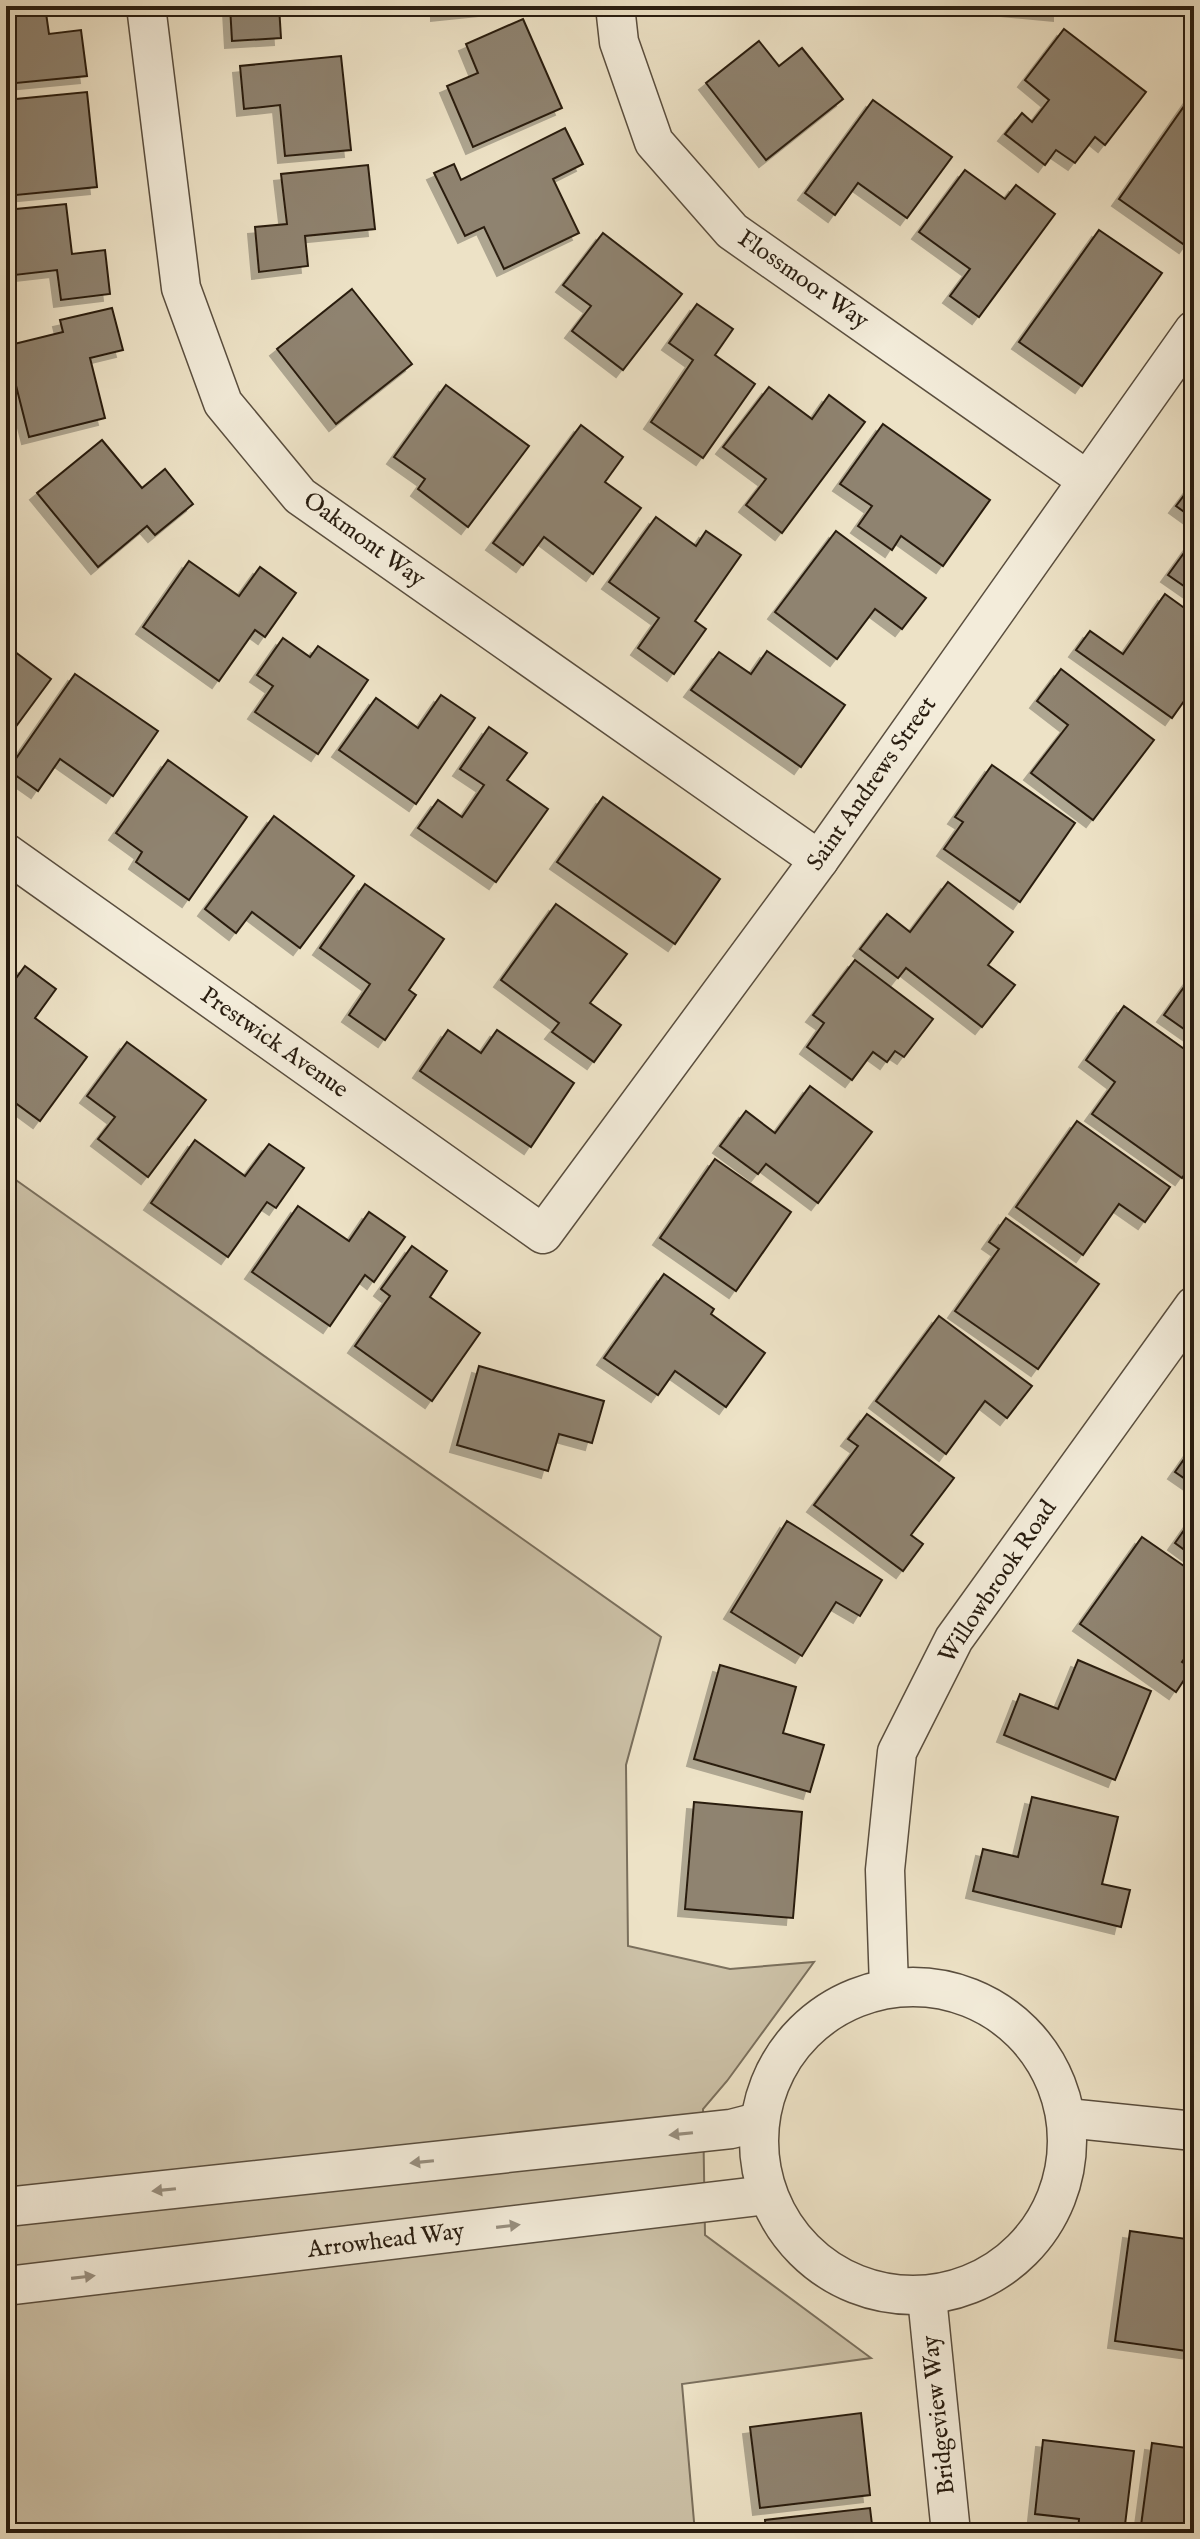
<svg xmlns="http://www.w3.org/2000/svg" width="1200" height="2539" font-family="'IM FELL English',serif">
<style>
.green{fill:#ccc1a7;stroke:#7a6f5c;stroke-width:2}
.building{fill:#8f836f;stroke:#291d10;stroke-width:2;filter:url(#shadow)}
.lines{fill:none;stroke-linecap:round;stroke-linejoin:round}
.street-casing{stroke:#5a4e3e;stroke-width:41}
.street{stroke:#f3ecda;stroke-width:38}
.oneway{fill:#988f7f}
.labels{text-anchor:middle;dominant-baseline:central;stroke-width:8;stroke-linejoin:round;paint-order:stroke}
.street-label{font-size:24px;fill:#291d10;stroke:#f3ecda}
</style>
<defs>
<filter id="shadow"><feDropShadow dx="-7" dy="7" stdDeviation="0" flood-color="#0004"/></filter>
</defs>
<rect width="100%" height="100%" fill="#ede2c6"/>
<filter id="stains"><feTurbulence type="fractalNoise" baseFrequency=".0025" numOctaves="4"/><feColorMatrix values="0 0 0 0 .2 0 0 0 0 .09 0 0 0 0 .02 0 0 0 .5 -.17"/></filter>
<radialGradient id="worn" r=".72"><stop offset=".6" stop-color="#630" stop-opacity="0"/><stop offset="1" stop-color="#630" stop-opacity=".3"/></radialGradient>
<path class="green" d="M6,1173L661,1637L626,1765L628,1946L730,1969L814,1962L727,2081L703,2109L705,2235L871,2358L682,2384L695,2533H6Z"/>
<g class="building">
<path d="M6,6H45L49,34L81,30L87,76L6,84Z"/>
<path d="M230,6H279L281,38L232,41Z"/>
<path d="M438,6H504V7L438,14Z"/>
<path d="M976,6H1060V14Z"/>
<path d="M523,19L562,108L473,147L447,86L478,73L466,44Z"/>
<path d="M1064,29L1146,92L1105,145L1095,137L1075,163L1056,150L1045,165L1005,134L1022,113L1032,122L1049,100L1025,80Z"/>
<path d="M759,41L779,66L802,48L843,99L766,160L706,83Z"/>
<path d="M341,56L351,150L285,156L280,105L244,109L240,66Z"/>
<path d="M87,92L97,187L6,196V100Z"/>
<path d="M1194,92V235L1186,246L1119,199Z"/>
<path d="M873,100L952,157L907,218L858,183L835,215L805,193Z"/>
<path d="M565,128L583,164L553,179L579,233L504,269L484,227L465,236L434,173L454,164L461,180Z"/>
<path d="M368,165L375,229L305,236L308,266L259,272L255,227L287,224L281,174Z"/>
<path d="M965,170L1005,199L1016,185L1055,214L979,317L950,296L970,269L919,232Z"/>
<path d="M66,204L72,254L105,250L110,294L61,300L57,270L6,276V210Z"/>
<path d="M1099,230L1162,273L1082,386L1019,342Z"/>
<path d="M603,233L682,294L623,370L572,331L591,306L563,285Z"/>
<path d="M352,289L412,364L336,424L277,349Z"/>
<path d="M697,304L733,329L715,355L755,384L703,458L651,422L693,360L669,343Z"/>
<path d="M112,308L123,350L90,358L105,418L29,437L6,346L63,332L60,320Z"/>
<path d="M446,385L529,446L468,527L418,489L425,479L394,457Z"/>
<path d="M769,387L812,419L829,395L865,422L782,533L746,505L766,479L723,447Z"/>
<path d="M883,424L990,500L943,566L901,536L892,550L858,526L872,506L840,484Z"/>
<path d="M581,425L623,457L605,482L641,508L593,574L544,537L523,565L493,543Z"/>
<path d="M102,440L142,488L165,469L193,504L155,535L147,526L98,567L37,493Z"/>
<path d="M1194,482V519L1176,506Z"/>
<path d="M656,517L696,546L706,531L741,555L695,621L706,629L674,674L638,648L659,618L609,582Z"/>
<path d="M836,531L926,598L902,629L875,609L837,659L775,612Z"/>
<path d="M1194,539V593L1168,575Z"/>
<path d="M189,561L239,596L260,567L296,593L265,637L255,630L219,681L143,627Z"/>
<path d="M1165,594L1194,615V687L1172,718L1076,650L1090,631L1123,654Z"/>
<path d="M283,638L310,657L318,646L368,680L318,754L255,712L273,686L257,675Z"/>
<path d="M6,645L51,679L6,740Z"/>
<path d="M767,651L845,705L801,767L691,690L719,652L751,674Z"/>
<path d="M1061,669L1154,740L1093,820L1031,773L1068,725L1037,701Z"/>
<path d="M75,674L158,731L113,796L60,759L38,791L8,770Z"/>
<path d="M441,695L475,718L416,804L339,750L376,698L418,728Z"/>
<path d="M489,727L527,753L507,780L548,809L496,882L418,828L438,800L462,817L484,785L460,769Z"/>
<path d="M168,760L247,817L189,900L136,862L142,852L116,833Z"/>
<path d="M992,765L1075,823L1020,902L944,849L963,822L955,817Z"/>
<path d="M603,797L720,879L675,944L557,862Z"/>
<path d="M274,816L354,876L300,948L252,912L236,933L205,909Z"/>
<path d="M948,882L1013,932L988,965L1015,985L982,1027L906,968L898,978L860,949L887,914L910,932Z"/>
<path d="M365,884L444,939L409,990L416,995L385,1040L349,1015L370,984L320,948Z"/>
<path d="M556,904L627,954L590,1003L621,1025L594,1062L552,1032L559,1023L501,980Z"/>
<path d="M855,960L933,1019L904,1057L895,1051L887,1062L873,1052L852,1080L807,1047L824,1023L813,1015Z"/>
<path d="M25,966L56,989L35,1018L87,1057L40,1121L6,1096V992Z"/>
<path d="M1194,973V1036L1164,1015Z"/>
<path d="M1124,1006L1194,1056V1161L1182,1178L1092,1114L1115,1082L1086,1060Z"/>
<path d="M448,1030L481,1053L497,1030L574,1083L531,1147L420,1071Z"/>
<path d="M127,1042L206,1100L148,1177L98,1139L115,1117L87,1096Z"/>
<path d="M810,1086L872,1132L818,1203L766,1164L758,1174L720,1146L746,1111L775,1133Z"/>
<path d="M1077,1121L1170,1187L1145,1222L1119,1204L1083,1255L1016,1207Z"/>
<path d="M195,1140L245,1176L269,1144L304,1168L276,1208L267,1202L228,1257L151,1203Z"/>
<path d="M715,1159L791,1212L736,1291L660,1238Z"/>
<path d="M298,1206L349,1241L369,1212L405,1237L374,1282L365,1275L330,1326L252,1272Z"/>
<path d="M1006,1218L1099,1284L1038,1369L955,1311L999,1249L989,1242Z"/>
<path d="M412,1246L447,1271L430,1297L480,1333L432,1401L355,1346L390,1296L381,1289Z"/>
<path d="M664,1274L714,1309L711,1314L765,1353L726,1407L675,1371L658,1395L604,1358Z"/>
<path d="M939,1316L1032,1386L1007,1418L985,1401L946,1454L876,1401Z"/>
<path d="M479,1366L604,1401L592,1443L559,1434L548,1471L457,1445Z"/>
<path d="M867,1414L954,1478L911,1535L923,1544L903,1571L814,1505L858,1446L848,1439Z"/>
<path d="M1194,1445V1485L1175,1472Z"/>
<path d="M1194,1516V1557L1175,1543Z"/>
<path d="M787,1521L882,1580L860,1616L836,1602L802,1656L731,1612Z"/>
<path d="M1142,1537L1194,1573V1645L1182,1662L1192,1668L1176,1692L1080,1624Z"/>
<path d="M1078,1660L1151,1691L1115,1780L1004,1735L1020,1694L1058,1709Z"/>
<path d="M720,1665L796,1687L783,1733L824,1745L810,1792L694,1759Z"/>
<path d="M1032,1797L1118,1817L1102,1884L1130,1890L1121,1927L973,1891L983,1849L1018,1857Z"/>
<path d="M694,1802L802,1812L793,1918L685,1909Z"/>
<path d="M1130,2231L1194,2240V2352L1115,2341Z"/>
<path d="M861,2413L870,2495L760,2508L750,2427Z"/>
<path d="M1043,2440L1134,2451L1124,2533H1078L1079,2519L1035,2514Z"/>
<path d="M1152,2443L1194,2449V2533H1140Z"/>
<path d="M870,2508L873,2533H766L765,2520Z"/>
</g>
<g class="lines">
<defs>
<g id="street">
<path d="M146,6L181,288L223,403L300,496L819,860"/>
<path d="M615,6L619,42L654,142L732,231L1087,480"/>
<path d="M6,853L543,1234L819,860L1194,330"/>
<path d="M889,1987L885,1870L897,1752L954,1639L1194,1306"/>
<circle cx="913" cy="2141" r="154"/>
<path d="M1067,2118L1194,2131"/>
<path d="M6,2207L731,2129L758,2122"/>
<path d="M6,2286L766,2195"/>
<path d="M927,2297L951,2533"/>
</g>
</defs>
<use href="#street" class="street-casing"/>
<use href="#street" class="street"/>
</g>
<defs><path id="oneway-solid" d="M-6-.8H1V-3.2L6.5 0L1 3.2V.8H-6Z" transform="scale(2)"/></defs>
<g class="oneway">
<use href="#oneway-solid" transform="translate(681 2134) rotate(174)"/>
<use href="#oneway-solid" transform="translate(422 2162) rotate(174)"/>
<use href="#oneway-solid" transform="translate(164 2190) rotate(174)"/>
<use href="#oneway-solid" transform="translate(508 2226) rotate(-7)"/>
<use href="#oneway-solid" transform="translate(83 2277) rotate(-7)"/>
</g>
<g class="labels">
<g class="street-label">
<text transform="translate(803 280) rotate(35)">Flossmoor Way</text>
<text transform="translate(364 540) rotate(36)">Oakmont Way</text>
<text transform="translate(872 784) rotate(-55)">Saint Andrews Street</text>
<text transform="translate(274 1043) rotate(35)">Prestwick Avenue</text>
<text transform="translate(998 1582) rotate(-56)">Willowbrook Road</text>
<text transform="translate(386 2241) rotate(-7)">Arrowhead Way</text>
<text transform="translate(939 2415) rotate(-96)">Bridgeview Way</text>
</g>
</g>
<rect width="1200" height="2539" fill="none" stroke="#ede2c6" stroke-width="32"/>
<rect x="8" y="8" width="1184" height="2523" fill="none" stroke="#291d10" stroke-width="4"/>
<rect x="16" y="16" width="1168" height="2507" fill="none" stroke="#291d10" stroke-width="2"/>
<rect width="100%" height="100%" filter="url(#stains)"/>
<rect width="100%" height="100%" fill="url(#worn)"/>
</svg>
